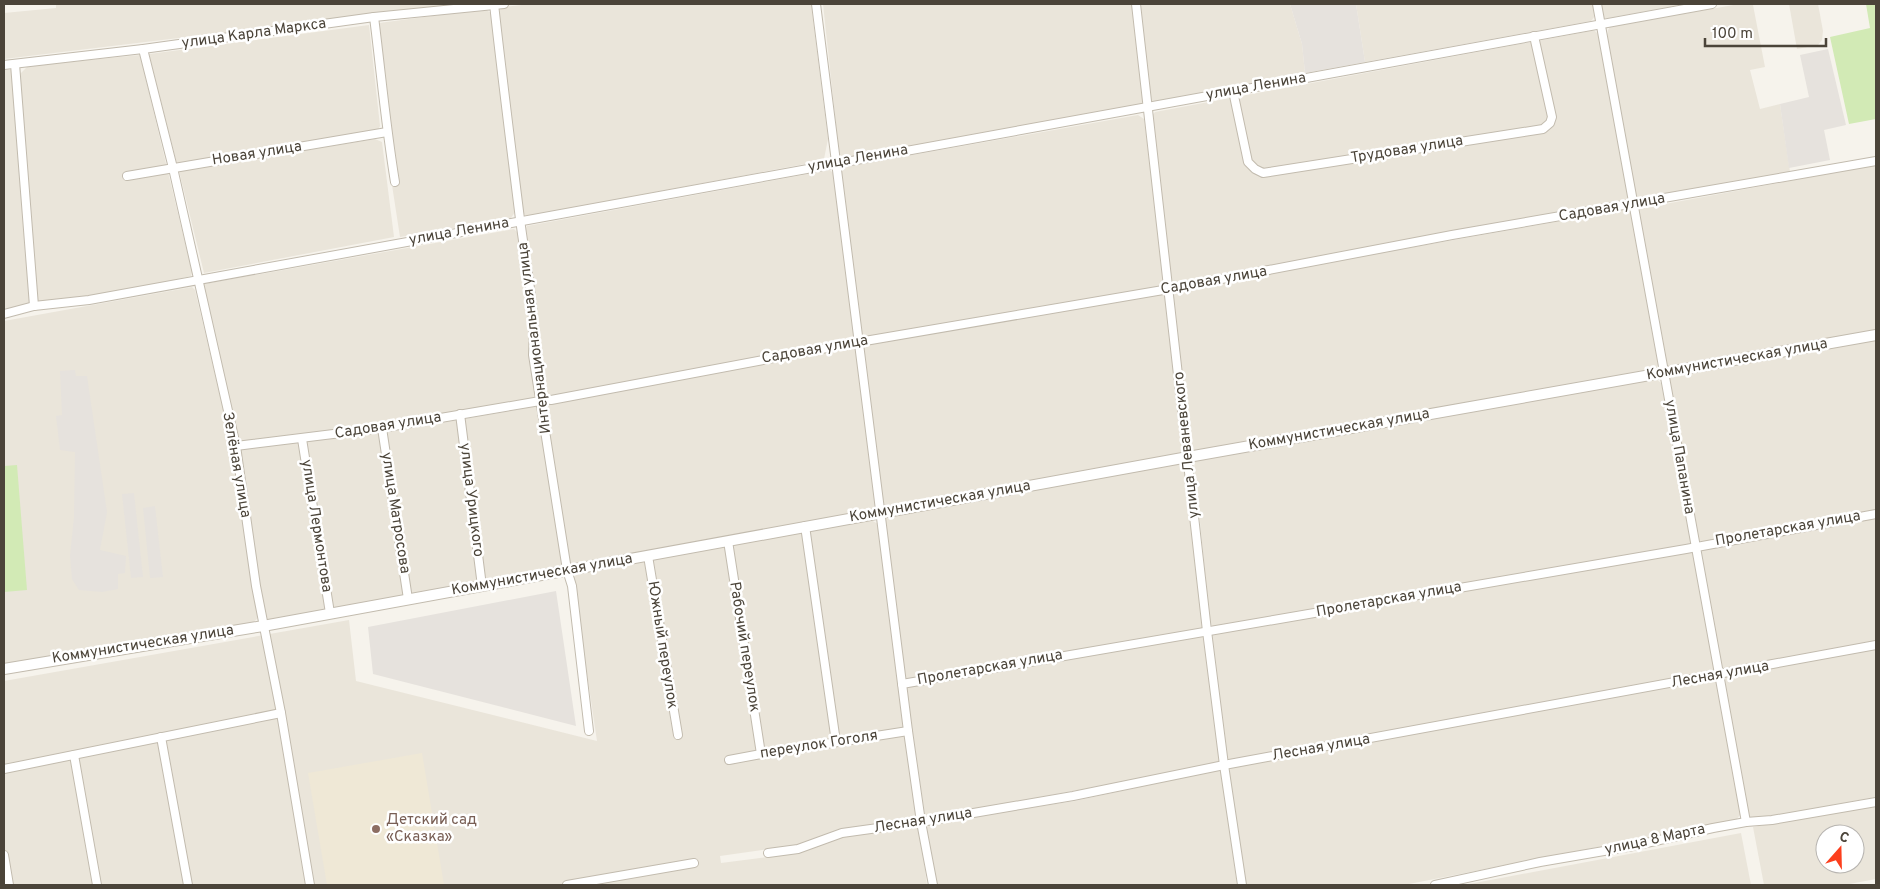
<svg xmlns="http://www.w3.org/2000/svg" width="1880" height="889" font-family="Overpass,sans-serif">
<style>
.residential{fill:#eae5da;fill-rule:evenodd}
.industrial{fill:#e6e2dd}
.education{fill:#efe8d6}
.green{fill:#d2eab5}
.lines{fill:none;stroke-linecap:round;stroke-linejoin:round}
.minor-casing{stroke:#c2bbae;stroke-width:10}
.tertiary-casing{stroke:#c2bbae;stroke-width:12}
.minor{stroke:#fff;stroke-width:8}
.tertiary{stroke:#fff;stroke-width:10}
.education-dot{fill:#8d6e63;stroke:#fff;stroke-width:2}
.labels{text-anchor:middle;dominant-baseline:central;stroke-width:5;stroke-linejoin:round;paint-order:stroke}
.street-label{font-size:15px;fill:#4b4439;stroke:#fff}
.education-label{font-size:15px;fill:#785e54;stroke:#fff;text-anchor:start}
</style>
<rect width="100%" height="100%" fill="#f6f3ec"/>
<g class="residential">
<path d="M56,4H464L4,59V13L56,8Z"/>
<path d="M531,4H811L828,139L824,159L821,161L528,216L525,215L522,212L498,12L503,7Z"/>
<path d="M823,4H1133L1144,100L1141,104L844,158L839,154Z"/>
<path d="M1140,4H1290L1302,44L1305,73L1155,102L1152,101L1150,98Z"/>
<path d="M1356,4H1594L1596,15L1591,21L1365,62Z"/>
<path d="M1600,4H1686L1609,18H1604L1602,14Z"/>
<path d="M1739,4H1751L1753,5L1765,67L1750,70L1760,109L1780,104L1790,172L1636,200L1607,37L1608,30L1610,27Z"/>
<path d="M1789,4H1818L1823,31L1822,40L1818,45L1797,49Z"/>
<path d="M485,9L491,13L515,212L511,218L400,237L392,185L397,183L390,134L389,107L379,23Z"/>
<path d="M369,25L380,126L378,130L177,164L149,54Z"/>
<path d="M1591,31H1595L1599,35L1630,200L1176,285L1171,282L1151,117L1155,112Z"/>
<path d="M140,55L192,272L191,276L111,294L42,303L38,302L19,80L21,73L28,66Z"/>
<path d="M4,70H11L23,198L30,302L25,306L4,309Z"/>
<path d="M1138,115L1144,119L1165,283L1163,287L864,338L860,335L839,168Z"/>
<path d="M375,139L382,142L394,237L204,273L179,171Z"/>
<path d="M1876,165V331L1667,368L1638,209Z"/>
<path d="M830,170L833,173L854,334L852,340L541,398L536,353L538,318L525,230L527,226Z"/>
<path d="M1629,209L1631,211L1658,365L1656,370L1194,452L1191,449L1172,294L1176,289Z"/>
<path d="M514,229L518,233L531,318L538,399L244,443L238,439L203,286L204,284Z"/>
<path d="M192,287L195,290L231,442L257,610V619L251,624L4,666V321Z"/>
<path d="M1165,293L1183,454L885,508L882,505L862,345Z"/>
<path d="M1876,340V511L1706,542L1700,541L1698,539L1668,378Z"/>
<path d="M853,347L856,349L876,505L872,510L572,564L569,562L544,404Z"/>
<path d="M1656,379L1661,383L1692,540L1690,546L1214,627L1210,624L1194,461Z"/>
<path d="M538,406L562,562L559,569L268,620L265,618L240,451L241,448L389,432Z"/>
<path d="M1183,463L1186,465L1203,629L905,681L885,522L886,517Z"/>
<path d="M1876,516V643L1724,671L1722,669L1699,551L1700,547Z"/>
<path d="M871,520L878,524L917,817L912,820L840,830L796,845L720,856L721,863L799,853L843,836L917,828L920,832L927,885H4V681L349,620L356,681L597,741L573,579L576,574Z"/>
<path d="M1693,549L1715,668L1713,672L1229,761L1227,760L1211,635L1213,633Z"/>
<path d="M1203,636L1220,760L1218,764L933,817L925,816L906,686Z"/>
<path d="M1876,648V797L1756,819L1749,817L1723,679L1724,676Z"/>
<path d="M1714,678L1717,679L1740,810V815L1736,820L1404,885H1245L1228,772L1232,767Z"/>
<path d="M1219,770L1222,774L1237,885H937L926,828L930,823L1075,801Z"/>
<path d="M1876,804V879L1844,885H1764L1753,827ZM1825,834H1855V864H1825Z"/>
<path d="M1741,833L1751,885H1464Z"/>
</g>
<g class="industrial">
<path d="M1290,4H1356L1365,62L1305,73L1302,44Z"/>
<path d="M1828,49L1846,125L1824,130L1830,160L1789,168L1780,104L1809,97L1800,55Z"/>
<path d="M75,370L76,376H87L107,512L100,550L126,556L125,573L118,574V589L102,592L79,590L72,579L70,556L74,517L75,452L60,450L56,416L62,415L60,371Z"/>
<path d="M134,493L143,577L131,578L122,494Z"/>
<path d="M155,506L163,577L150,578L143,508Z"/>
<path d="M556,591L576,726L373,674L368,627Z"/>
</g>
<path class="education" d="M422,753L444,885H327L308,773Z"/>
<g class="green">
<path d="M1866,4H1876V119L1849,124L1830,37L1870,28Z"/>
<path d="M17,465L27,590L4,592V466Z"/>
</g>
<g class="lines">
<defs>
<g id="minor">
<path d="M494,4C502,76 511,147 520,219C526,267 536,307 533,355L567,570L572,586L589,731"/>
<path d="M816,4L908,731L921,822L933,885"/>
<path d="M1136,4L1207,631L1224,765L1242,885"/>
<path d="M1597,4L1746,822"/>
<path d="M374,17C381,72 386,128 395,182"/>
<path d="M143,49L173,168L236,446L256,586L281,713L310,885"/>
<path d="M15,64L34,306"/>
<path d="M4,65L143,49L374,17L504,4"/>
<path d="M1233,91L1248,162L1255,169L1263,173L1543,129L1550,123L1552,117L1534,36"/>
<path d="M127,176L387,132"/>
<path d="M4,314L34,306L89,300L1712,4"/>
<path d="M551,400L859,342L1169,289L1452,235L1876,161"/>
<path d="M460,414L482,586"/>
<path d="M382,428L408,599"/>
<path d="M302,439L330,613"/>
<path d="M236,446L382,428L540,401"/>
<path d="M805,526L836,742"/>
<path d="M728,541L761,754"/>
<path d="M648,556L678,735"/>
<path d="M902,684L1686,549L1876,514"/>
<path d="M161,737L188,885"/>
<path d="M74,755L97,885"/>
<path d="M729,760L761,754L908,731"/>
<path d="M4,769L281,713"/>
<path d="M768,853L798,849L842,833L921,822L1073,796L1224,765L1876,645"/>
<path d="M4,855L9,885"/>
<path d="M567,885L694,863"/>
<path d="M1435,885L1540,862L1633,846L1713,828L1746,822L1772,820L1876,802"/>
</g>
<path id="tertiary" d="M4,669L263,626L1188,457L1876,335"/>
</defs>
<use href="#minor" class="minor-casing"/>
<use href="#tertiary" class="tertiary-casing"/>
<use href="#minor" class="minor"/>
<use href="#tertiary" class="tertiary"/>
</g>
<circle class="education-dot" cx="376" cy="829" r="5"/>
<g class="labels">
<g class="street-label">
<text transform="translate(254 34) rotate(-8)">улица Карла Маркса</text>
<text transform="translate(1256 87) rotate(-10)">улица Ленина</text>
<text transform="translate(1407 150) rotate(-9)">Трудовая улица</text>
<text transform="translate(257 154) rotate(-9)">Новая улица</text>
<text transform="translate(858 159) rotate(-10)">улица Ленина</text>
<text transform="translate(1612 208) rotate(-10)">Садовая улица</text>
<text transform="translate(459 232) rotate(-10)">улица Ленина</text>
<text transform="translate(1214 281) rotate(-10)">Садовая улица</text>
<text transform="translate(535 338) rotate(-97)">Интернациональная улица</text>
<text transform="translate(815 350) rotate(-10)">Садовая улица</text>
<text transform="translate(1737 360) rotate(-10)">Коммунистическая улица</text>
<text transform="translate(388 426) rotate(-9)">Садовая улица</text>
<text transform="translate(1339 430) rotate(-10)">Коммунистическая улица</text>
<text transform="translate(1187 445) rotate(-96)">улица Леваневского</text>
<text transform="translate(1679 457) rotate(80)">улица Папанина</text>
<text transform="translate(236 465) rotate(80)">Зелёная улица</text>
<text transform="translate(471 500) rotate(83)">улица Урицкого</text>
<text transform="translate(940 502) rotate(-10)">Коммунистическая улица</text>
<text transform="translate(395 513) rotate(81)">улица Матросова</text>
<text transform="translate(316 526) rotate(81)">улица Лермонтова</text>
<text transform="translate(1788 529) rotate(-10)">Пролетарская улица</text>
<text transform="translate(542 575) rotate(-10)">Коммунистическая улица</text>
<text transform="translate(1389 600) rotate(-10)">Пролетарская улица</text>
<text transform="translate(143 645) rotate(-9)">Коммунистическая улица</text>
<text transform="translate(662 645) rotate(81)">Южный переулок</text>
<text transform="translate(744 647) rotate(81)">Рабочий переулок</text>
<text transform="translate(990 668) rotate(-10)">Пролетарская улица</text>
<text transform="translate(1720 675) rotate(-10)">Лесная улица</text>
<text transform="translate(819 745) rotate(-9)">переулок Гоголя</text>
<text transform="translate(1321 748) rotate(-10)">Лесная улица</text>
<text transform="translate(923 821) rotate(-9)">Лесная улица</text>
<text transform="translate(1655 840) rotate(-12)">улица 8 Марта</text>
</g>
<g class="education-label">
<text x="386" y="820">Детский сад<tspan x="386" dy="17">«Сказка»</tspan></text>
</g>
</g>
<rect width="1880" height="889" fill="none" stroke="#4b4439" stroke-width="10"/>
<g transform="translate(1840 849) rotate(20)"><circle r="24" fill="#ffffff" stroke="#b7b4b0"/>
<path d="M0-4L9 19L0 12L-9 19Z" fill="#fc3f1d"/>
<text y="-8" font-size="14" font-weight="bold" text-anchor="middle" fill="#4b4439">С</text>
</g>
<path d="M1705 38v8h121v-8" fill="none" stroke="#4b4439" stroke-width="2.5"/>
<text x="1712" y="38" font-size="15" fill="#4b4439" stroke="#ffffff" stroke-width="4" paint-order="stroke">100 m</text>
</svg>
